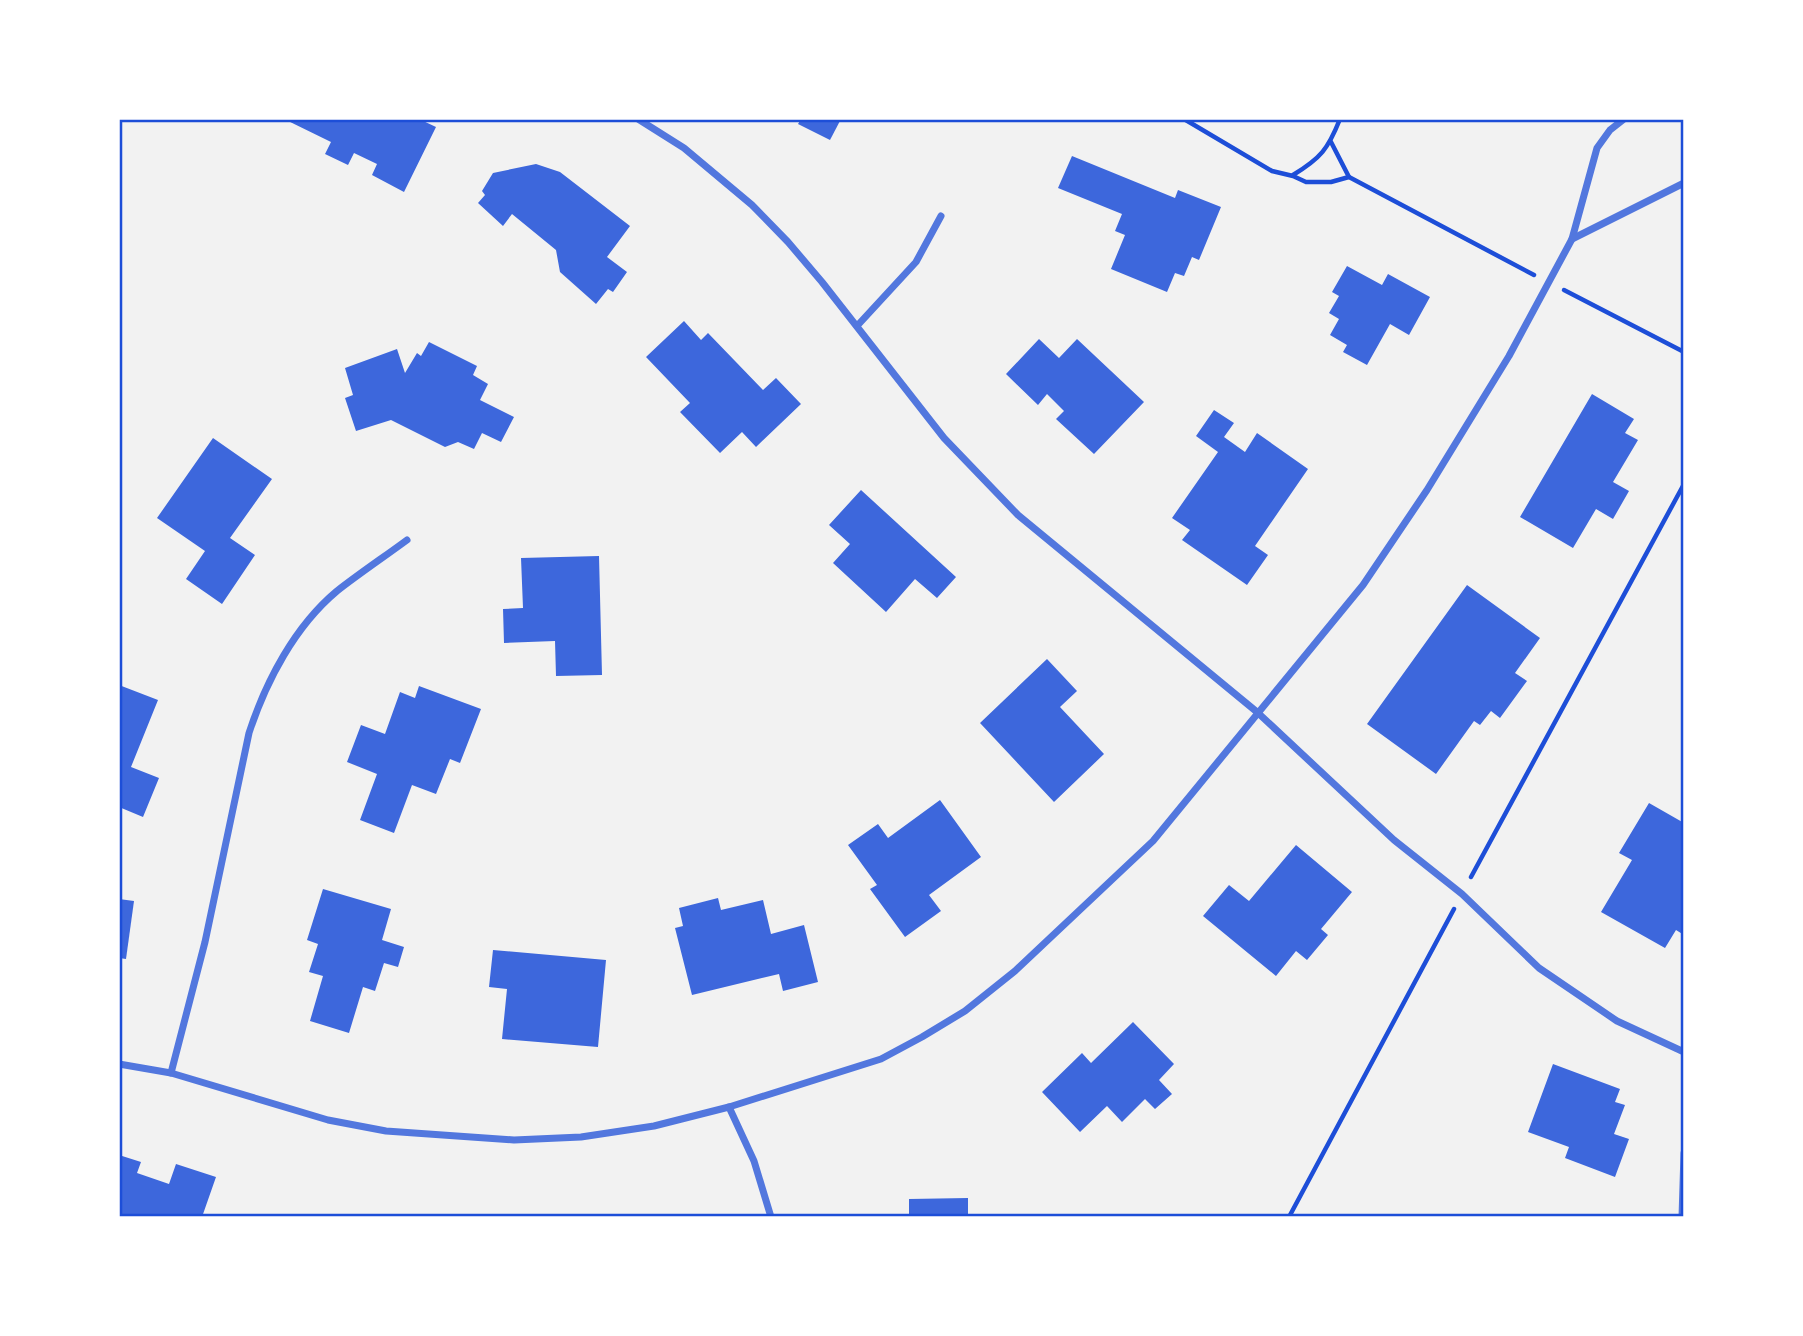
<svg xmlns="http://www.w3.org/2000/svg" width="1803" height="1336" font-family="'IBM Plex Serif',serif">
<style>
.building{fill:#3d67dc}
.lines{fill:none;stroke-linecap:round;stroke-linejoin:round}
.path{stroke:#1d4ed8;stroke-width:4.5}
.minor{stroke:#5277de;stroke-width:7}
.neatline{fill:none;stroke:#1d4ed8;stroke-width:2.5}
</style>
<rect width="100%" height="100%" fill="#f2f2f2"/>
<g class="building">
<path d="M284,119H419L436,127L404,192L372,175L377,164L354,153L348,165L325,154L331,142Z"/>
<path d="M801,119H841L830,140L798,124Z"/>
<path d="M1072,156L1175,198L1178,190L1221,207L1199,260L1192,257L1184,276L1175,273L1167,292L1111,269L1125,235L1115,231L1122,214L1058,188Z"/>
<path d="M536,164L560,172L630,226L607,257L627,272L613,292L608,289L596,304L560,272L556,250L512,214L503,226L478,203L485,195L482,191L493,173Z"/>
<path d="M1347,266L1382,285L1388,274L1430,297L1409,335L1390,324L1367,365L1343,352L1347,345L1330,335L1339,319L1329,313L1339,296L1332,292Z"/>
<path d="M684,321L701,340L708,333L763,390L776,378L801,404L756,447L742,432L720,453L680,412L690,403L646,357Z"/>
<path d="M1039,339L1059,358L1077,339L1144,402L1094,454L1056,419L1064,411L1047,394L1038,405L1006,374Z"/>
<path d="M429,342L477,366L473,375L488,384L480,400L514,417L501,442L482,433L474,449L458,442L445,447L391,420L356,431L345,398L353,395L345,368L397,349L405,373L417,353L421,356Z"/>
<path d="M1592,394L1634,419L1625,433L1638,440L1613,482L1629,491L1613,519L1596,509L1573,548L1520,517Z"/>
<path d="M1214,410L1234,423L1224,437L1245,452L1257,433L1308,469L1255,546L1268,555L1247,585L1182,540L1190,530L1172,518L1218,452L1196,436Z"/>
<path d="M213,438L272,479L230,538L255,555L222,604L186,579L205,551L157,518Z"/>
<path d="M861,490L956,577L937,598L915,579L886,612L833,563L850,544L829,525Z"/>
<path d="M599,556L602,675L556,676L555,641L504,643L503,609L523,608L521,558Z"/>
<path d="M1467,585L1540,638L1515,673L1527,681L1500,718L1491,711L1480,725L1474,721L1436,774L1367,724Z"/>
<path d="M1047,659L1077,691L1060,707L1104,754L1054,802L980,723Z"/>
<path d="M119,685L158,700L131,767L159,778L143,817L119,807Z"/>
<path d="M419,686L481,709L460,763L450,759L436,794L412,785L394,833L360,820L377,774L347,762L361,725L385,734L400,692L415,698Z"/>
<path d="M940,800L981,857L929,895L941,911L905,937L870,889L877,885L848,845L878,824L888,838Z"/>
<path d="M1649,803L1684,823V935L1676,930L1665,948L1601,912L1632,860L1619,853Z"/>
<path d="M1296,845L1352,892L1321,929L1328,935L1307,960L1296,951L1276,976L1203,916L1229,885L1249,901Z"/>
<path d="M323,889L391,909L382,940L404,947L398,967L384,963L375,991L363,987L349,1033L310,1021L323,976L309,972L318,944L307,940Z"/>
<path d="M718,898L721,910L763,900L771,934L804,925L818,982L783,991L779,974L692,995L675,928L683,926L679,908Z"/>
<path d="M119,899L134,901L126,959L119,958Z"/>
<path d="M493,950L606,960L598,1047L502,1039L507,989L489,987Z"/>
<path d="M1133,1022L1174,1064L1159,1080L1172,1094L1155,1109L1145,1099L1122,1122L1107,1106L1080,1132L1042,1092L1082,1053L1091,1063Z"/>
<path d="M1553,1064L1620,1089L1615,1102L1625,1105L1614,1134L1629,1139L1615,1177L1565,1158L1569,1147L1528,1132Z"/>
<path d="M119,1155L141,1162L137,1173L169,1184L176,1164L216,1177L202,1217H119Z"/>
<path d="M968,1198V1217H909V1199Z"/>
</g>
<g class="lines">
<g class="path">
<path d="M1184,119L1272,171L1293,176L1306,182H1331L1349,177L1534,275"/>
<path d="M1331,142L1349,177"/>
<path d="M1293,175C1321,158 1328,149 1340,119"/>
<path d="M1564,290L1684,352"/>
<path d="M1471,877L1684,484"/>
<path d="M1289,1217L1454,909"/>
</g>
<g class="minor">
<path d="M638,119L684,148L752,205L788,242L822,282L944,438L1018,515L1257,712L1394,840L1462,894L1539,968L1617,1021L1684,1052"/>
<path d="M1572,239L1597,148L1610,130L1624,119"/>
<path d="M857,326L916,262L941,216"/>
<path d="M119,1064L171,1073L328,1120L386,1131L514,1140L581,1137L654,1126L729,1107L881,1059L922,1037L965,1011L1015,971L1153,841L1363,585L1427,490L1509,356L1572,239L1684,183"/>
<path d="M171,1073L205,942L249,733C266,681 295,626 337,591C360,573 384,557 407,540"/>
<path d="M729,1107L754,1161L771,1217"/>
<path d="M1682,1217L1684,1153"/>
</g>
</g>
<rect width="1803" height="1336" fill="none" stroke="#ffffff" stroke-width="242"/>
<rect x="121" y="121" width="1561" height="1094" class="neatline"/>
</svg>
